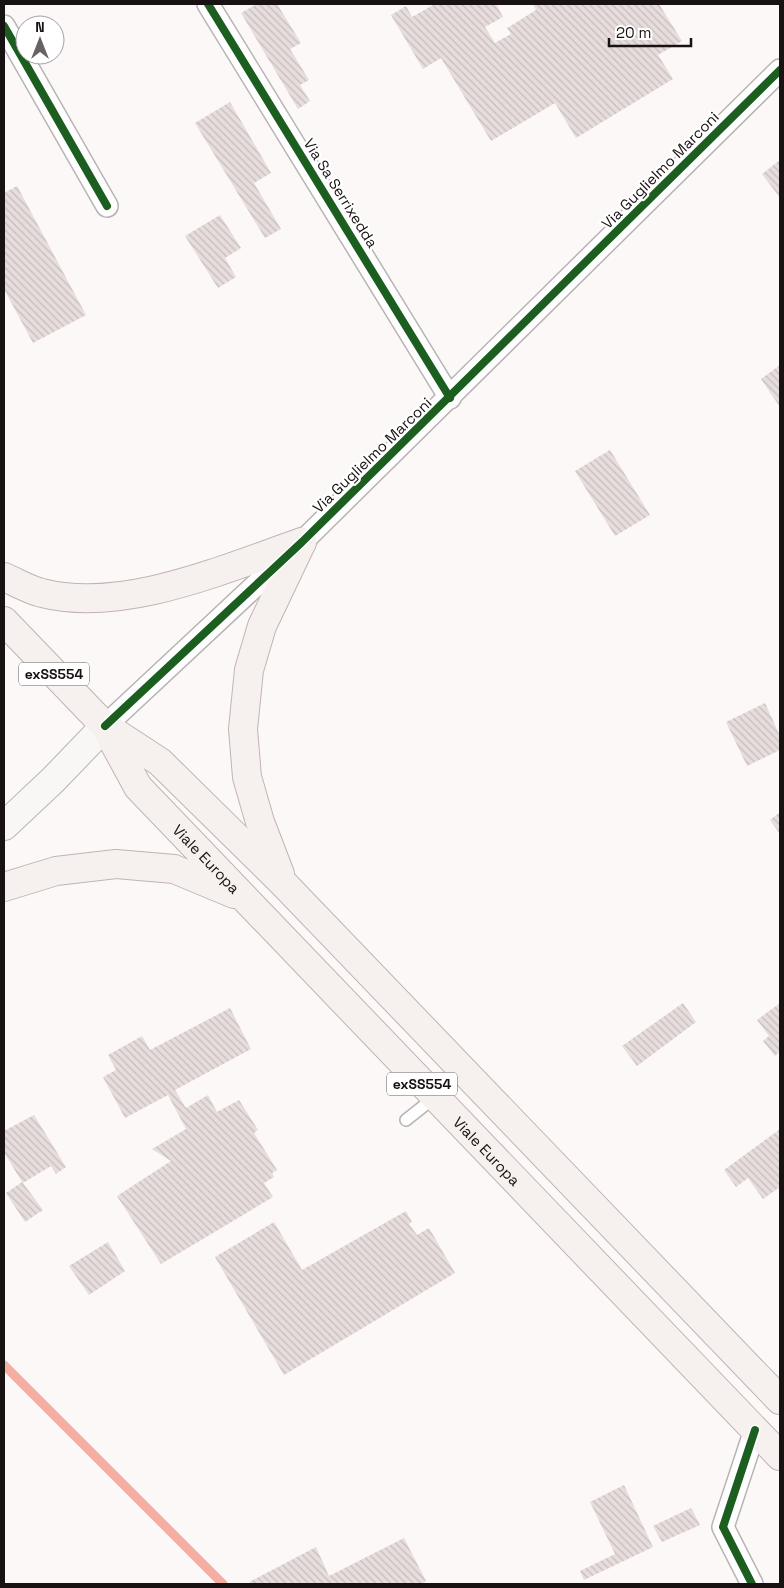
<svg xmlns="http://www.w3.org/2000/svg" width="784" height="1588" font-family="'Space Grotesk',sans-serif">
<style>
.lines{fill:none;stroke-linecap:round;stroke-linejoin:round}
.stream{stroke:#f6aea3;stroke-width:9}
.building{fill:url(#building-back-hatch)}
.service-casing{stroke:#b8b4b3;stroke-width:14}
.minor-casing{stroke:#b8b4b3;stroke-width:24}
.secondary-casing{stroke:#b8b4b3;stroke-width:30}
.primary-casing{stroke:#c1b4b3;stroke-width:30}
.service{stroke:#fffefe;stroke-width:11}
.minor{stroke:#fffefe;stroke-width:21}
.secondary{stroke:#f9f6f6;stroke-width:28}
.primary{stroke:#f6f0ee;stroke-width:28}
.cycleway-casing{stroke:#fff;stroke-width:11}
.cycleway{stroke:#1b5e20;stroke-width:8}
.labels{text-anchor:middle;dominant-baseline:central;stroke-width:4.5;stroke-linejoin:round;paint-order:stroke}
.shield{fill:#fff;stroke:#5d5a59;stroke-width:1}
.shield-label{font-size:14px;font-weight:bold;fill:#181312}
.street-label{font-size:15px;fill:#181312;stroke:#fff}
</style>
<defs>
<pattern id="building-back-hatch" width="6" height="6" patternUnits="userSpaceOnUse" patternTransform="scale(1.25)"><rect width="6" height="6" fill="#e6dddc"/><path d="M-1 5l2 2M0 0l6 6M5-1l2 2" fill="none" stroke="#c5bdbc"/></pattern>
</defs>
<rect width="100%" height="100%" fill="#fcf8f8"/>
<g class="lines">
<path class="stream" d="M4,1365L223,1584"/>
</g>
<g class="building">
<path d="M257,4H277L301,43L290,49L309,80L300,85L310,101L298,109L241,13Z"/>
<path d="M435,4H496L503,17L485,27L495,43L511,34L507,28L536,10L533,4H659L682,41L658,55L673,79L576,138L555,103L491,141L441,58L423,69L391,15L406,6L412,17Z"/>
<path d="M230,102L271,173L254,183L281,229L265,238L195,123Z"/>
<path d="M780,160V198L762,174Z"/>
<path d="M17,186L86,315L33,343L4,289V193Z"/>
<path d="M220,215L241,248L225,258L236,277L218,288L185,236Z"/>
<path d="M780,365V407L761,379Z"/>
<path d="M610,450L650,515L615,536L575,471Z"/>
<path d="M765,703L780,736V750L747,766L726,722Z"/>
<path d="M780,812V834L770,820Z"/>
<path d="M683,1003L696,1022L637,1066L622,1046Z"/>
<path d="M780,1003V1051L775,1056L763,1041L769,1036L757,1020Z"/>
<path d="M230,1008L251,1049L175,1090L186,1108L208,1095L217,1112L239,1100L258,1130L254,1133L277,1170L272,1173L274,1177L264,1183L273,1197L161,1264L117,1196L171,1161L152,1149L186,1129L168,1095L125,1118L103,1077L116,1070L108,1055L142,1036L150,1050Z"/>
<path d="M34,1115L66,1167L56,1174L51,1166L23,1183L43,1210L25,1222L6,1193L22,1182L4,1152V1131Z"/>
<path d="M780,1129V1187L763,1199L748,1178L736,1187L724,1170Z"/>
<path d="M406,1211L412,1222L409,1224L417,1235L429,1228L455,1273L284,1375L215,1257L274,1222L302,1270Z"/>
<path d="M108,1242L125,1271L89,1295L69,1266Z"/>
<path d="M624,1485L653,1547L584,1580L580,1571L615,1554L590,1502Z"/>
<path d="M691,1508L700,1525L662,1542L653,1526Z"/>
<path d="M404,1538L426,1581L421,1584H252L249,1582L316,1547L329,1576Z"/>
</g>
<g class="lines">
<defs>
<path id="service" d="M406,1120L435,1097"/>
<g id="minor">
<path d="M208,4L450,398"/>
<path d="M4,26L107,206"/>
<path d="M105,726L302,542L780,70"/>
<path d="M752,1584L723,1527L755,1430"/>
</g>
<path id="secondary" d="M4,826L53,780L105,726"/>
<g id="primary">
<path d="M4,577C16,582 29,590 42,593C123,614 226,568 302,542"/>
<path d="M4,621L105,726L160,762L283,883L780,1400"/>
<path id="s1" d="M107,730L138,787L780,1456"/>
<path d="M280,874L260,822L247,777L243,729L249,670L262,626L302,542"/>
<path d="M4,887L56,871L116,864L174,869L234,894"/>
</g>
</defs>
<use href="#service" class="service-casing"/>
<use href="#minor" class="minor-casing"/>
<use href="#secondary" class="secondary-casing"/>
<use href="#primary" class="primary-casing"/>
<use href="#service" class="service"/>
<use href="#minor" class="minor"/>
<use href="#secondary" class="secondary"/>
<use href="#primary" class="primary"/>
<defs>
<g id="cycleway">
<path d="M208,4L450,398"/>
<path d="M4,26L107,206"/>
<path d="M105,726L302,542L780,70"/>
<path d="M752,1584L723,1527L755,1430"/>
</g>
</defs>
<use href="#cycleway" class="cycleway-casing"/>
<use href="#cycleway" class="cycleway"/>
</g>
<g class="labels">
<g class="shield">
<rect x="19" y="662.5" width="70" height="23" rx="4"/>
<rect x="387" y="1072.5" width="70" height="23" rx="4"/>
</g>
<g class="shield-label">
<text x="54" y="674">exSS554</text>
<text x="422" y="1084">exSS554</text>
</g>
<g class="street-label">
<text transform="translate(660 170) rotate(-45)">Via Guglielmo Marconi</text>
<text transform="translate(341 193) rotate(58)">Via Sa Serrixedda</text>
<text transform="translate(372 455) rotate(-44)">Via Guglielmo Marconi</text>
<text stroke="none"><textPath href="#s1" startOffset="164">Viale Europa</textPath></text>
<text stroke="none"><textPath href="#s1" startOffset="569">Viale Europa</textPath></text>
</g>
</g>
<rect width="784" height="1588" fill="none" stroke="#181312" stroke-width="10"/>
<g transform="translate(40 40)"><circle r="24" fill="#ffffff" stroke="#a3a1a0"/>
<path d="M0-4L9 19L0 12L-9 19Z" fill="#686362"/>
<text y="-8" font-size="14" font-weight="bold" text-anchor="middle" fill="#181312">N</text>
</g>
<path d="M609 38v8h82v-8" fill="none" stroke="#181312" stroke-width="2.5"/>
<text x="616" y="38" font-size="15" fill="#181312" stroke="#ffffff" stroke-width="4" paint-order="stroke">20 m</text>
</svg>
